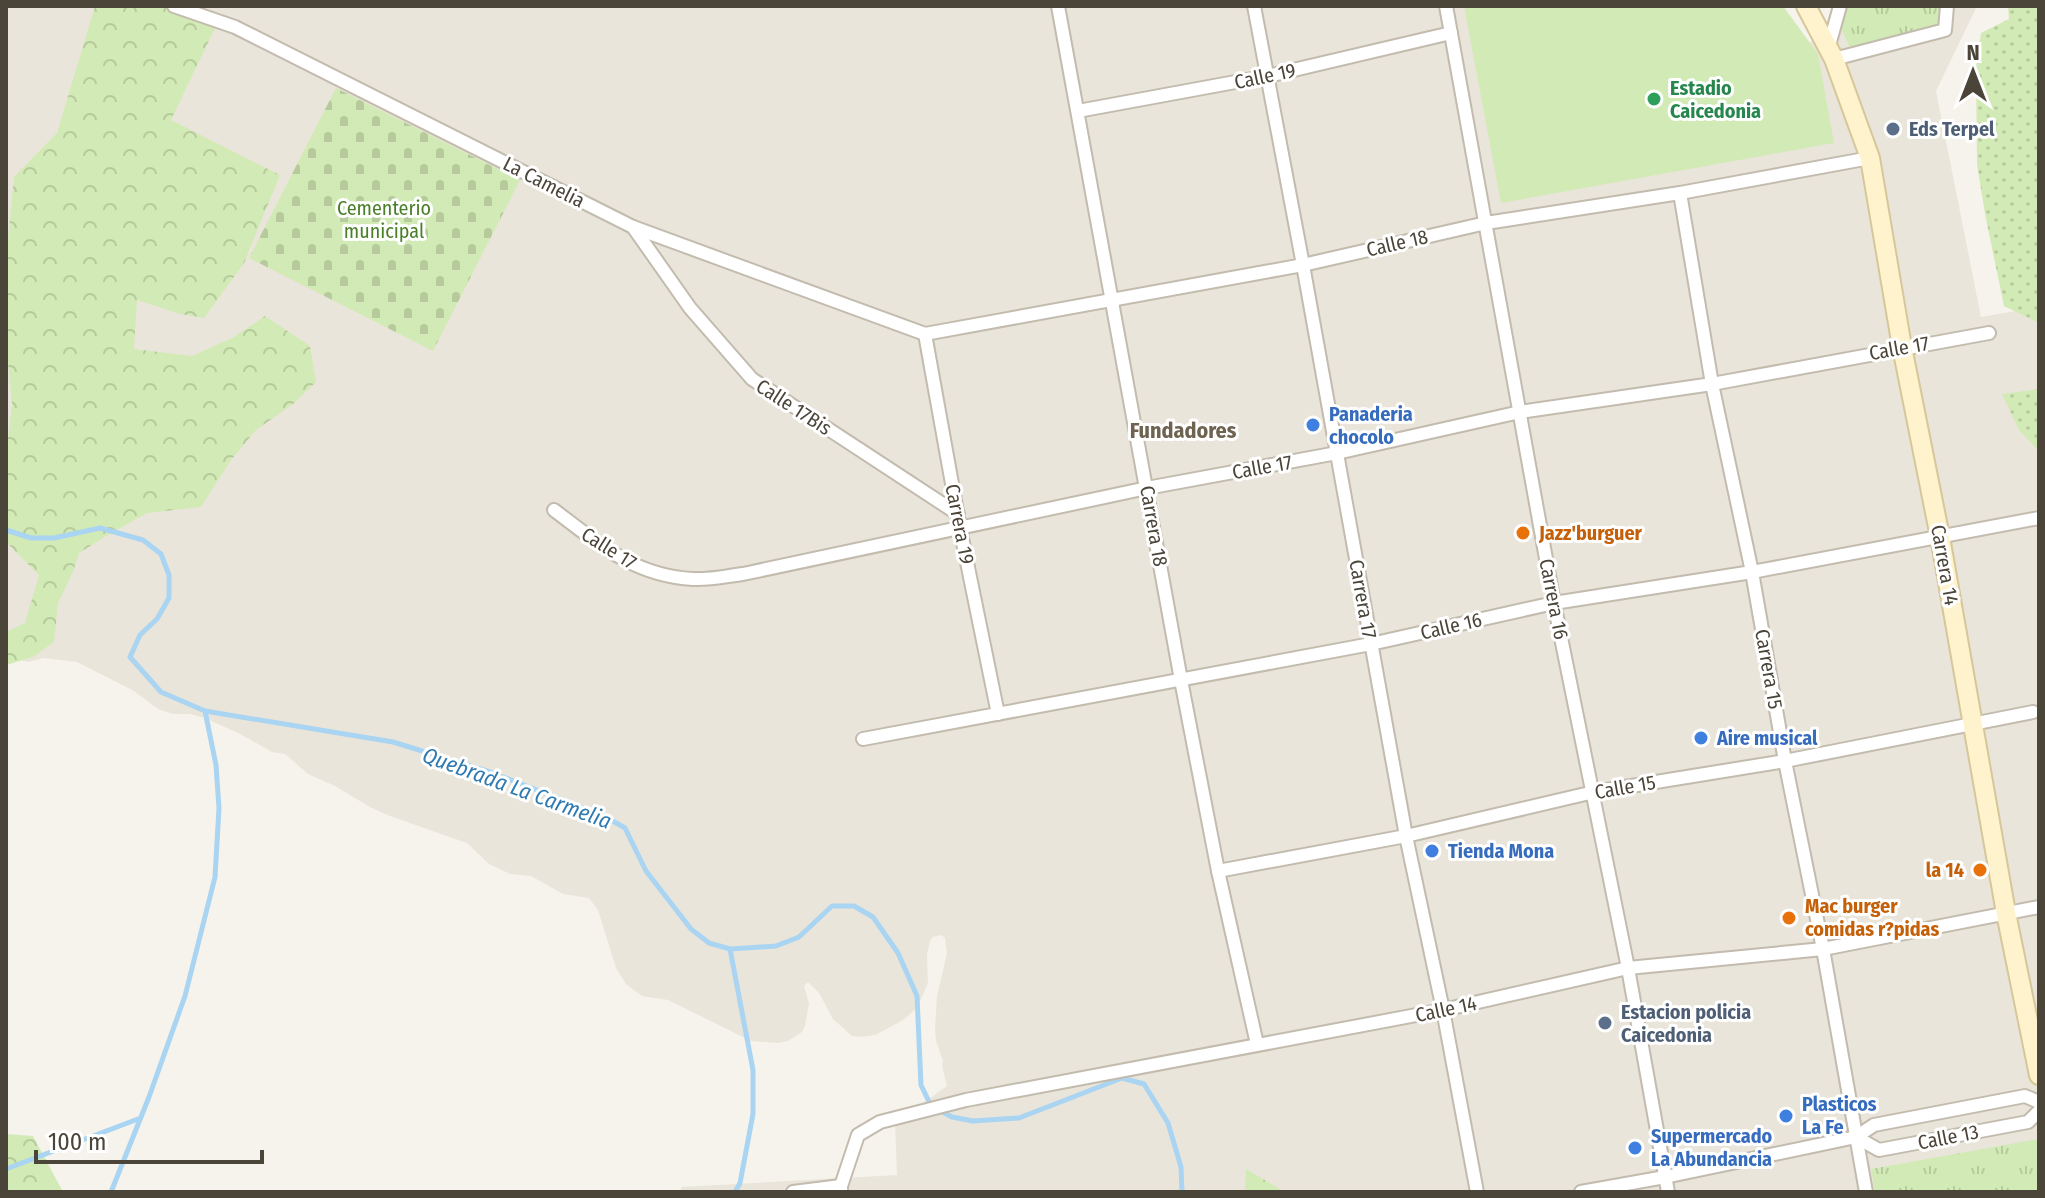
<svg xmlns="http://www.w3.org/2000/svg" width="2045" height="1198" font-family="'Fira Sans Condensed',sans-serif">
<style>
.residential{fill:#eae5da}
.grass{fill:url(#grass-dots)}
.forest{fill:url(#forest-crowns)}
.cemetery{fill:url(#cemetery-stones)}
.park{fill:url(#park-tufts)}
.pitch{fill:#d2eab5}
.lines{fill:none;stroke-linecap:round;stroke-linejoin:round}
.stream{stroke:#a9d4f2;stroke-width:5}
.minor-casing{stroke:#c2bbae;stroke-width:16}
.secondary-casing{stroke:#d6c79b;stroke-width:22}
.minor{stroke:#fff;stroke-width:12}
.secondary{stroke:#fff3cd;stroke-width:18}
.leisure-dot{fill:#2e9e5b;stroke:#fff;stroke-width:3}
.service-dot{fill:#5c6f8a;stroke:#fff;stroke-width:3}
.shop-dot{fill:#3f7fe0;stroke:#fff;stroke-width:3}
.food-dot{fill:#e8710a;stroke:#fff;stroke-width:3}
.labels{text-anchor:middle;dominant-baseline:central;stroke-width:6;stroke-linejoin:round;paint-order:stroke}
.street-label{font-size:20px;fill:#4b4439;stroke:#fff}
.leisure-label{font-size:20px;font-weight:bold;fill:#27864d;stroke:#fff;text-anchor:start}
.service-label{font-size:20px;font-weight:bold;fill:#4e5e75;stroke:#fff;text-anchor:start}
.park-label{font-size:20px;fill:#4a7f2a;stroke:#fff}
.shop-label{font-size:20px;font-weight:bold;fill:#366cbe;stroke:#fff;text-anchor:start}
.food-label{font-size:20px;font-weight:bold;fill:#c56008;stroke:#fff;text-anchor:start}
.neighbourhood-label{font-size:22px;font-weight:bold;fill:#6e6250;stroke:#fff}
.water-label{font-size:22px;font-style:italic;fill:#2e7ab2;stroke:#fff}
</style>
<defs>
<pattern id="grass-dots" width="8" height="8" patternUnits="userSpaceOnUse" patternTransform="scale(2)"><rect width="8" height="8" fill="#d2eab5"/><path d="M2 2h.1M6 6h.1" fill="none" stroke="#b6ca9c" stroke-width="1.8" stroke-linecap="round"/></pattern>
<pattern id="forest-crowns" width="20" height="18" patternUnits="userSpaceOnUse" patternTransform="scale(2)"><rect width="20" height="18" fill="#d2eab5"/><path d="M2 6a3 3 0 1 1 6 0M12 15a3 3 0 1 1 6 0" fill="none" stroke="#b6ca9c"/></pattern>
<pattern id="cemetery-stones" width="16" height="16" patternUnits="userSpaceOnUse" patternTransform="scale(2)"><rect width="16" height="16" fill="#d2eab5"/><path d="M2 7V4a2 2 0 0 1 4 0v3zM10 15v-3a2 2 0 0 1 4 0v3z" fill="#b6ca9c"/></pattern>
<pattern id="park-tufts" width="24" height="20" patternUnits="userSpaceOnUse" patternTransform="scale(2)"><rect width="24" height="20" fill="#d2eab5"/><path d="M3 7l-1-3M5 7V3M7 7l1-3M15 17l-1-3M17 17v-4M19 17l1-3" fill="none" stroke="#b6ca9c"/></pattern>
</defs>
<rect width="100%" height="100%" fill="#f6f3ec"/>
<path class="residential" d="M6,6H1752L1773,57L1889,10V6H1977L1936,91L1981,317L2039,307V1192H682L681,1187L897,1175L895,1123L947,1086L942,1066L943,1061L936,1041L935,1028L937,996L947,953L945,938L941,935L933,937L930,941L927,955L928,983L917,1008L903,1020L883,1031L875,1035L861,1037L852,1036L833,1019L819,993L808,982L804,986L809,1003L805,1026L802,1032L788,1041L778,1043L751,1041L668,1000L642,996L626,984L616,968L598,910L589,898L563,894L531,876L510,874L489,864L467,843L390,816L370,807L335,786L308,774L285,754L272,752L242,735L205,718L190,714H173L158,709L134,691L77,662L44,658L28,662L15,659L6,653Z"/>
<g class="grass">
<path d="M2008,6H2039V323L2004,306L1985,214L1977,164L1976,68L1981,33L2009,19Z"/>
<path d="M2039,389V450H2038L2019,430L2002,394Z"/>
</g>
<g class="forest">
<path d="M95,6H162L216,26L171,120L280,175L244,263L204,318L180,314L137,300L134,349L192,356L234,337L265,316L310,346L316,382L293,404L256,430L231,460L201,507L147,513L106,536L79,553L73,572L58,603L54,642L33,657L6,665V632L25,623L39,575L6,542V456L12,405L6,341V261L14,177L57,133Z"/>
<path d="M6,1134L33,1136L62,1190L140,1192H6Z"/>
<path d="M1246,1169L1285,1192H1245Z"/>
</g>
<path class="cemetery" d="M336,88L520,180L433,351L249,258Z"/>
<g class="park">
<path d="M1831,6H1943V26L1851,50Z"/>
<path d="M2038,1139L2039,1192H1875L1871,1169Z"/>
</g>
<path class="pitch" d="M1464,6H1783L1818,54L1834,143L1501,203Z"/>
<g class="lines">
<g class="stream">
<path d="M6,530L31,538H54L100,528L143,540L161,554L169,575V598L157,619L140,635L130,657L161,692L205,711L393,742L490,772L604,816L625,828L646,871L691,929L709,943L730,949L776,946L799,937L832,906H854L873,917L898,953L917,996L921,1085L931,1106L952,1117L973,1121L1019,1118L1122,1078L1144,1084L1168,1123L1181,1167L1182,1192"/>
<path d="M730,949L753,1070V1114L740,1183L735,1192"/>
<path d="M6,1169L138,1119"/>
<path d="M111,1192L149,1097L185,996L215,877L219,808L216,765L205,711"/>
</g>
<defs>
<g id="minor">
<path d="M174,6L235,27L633,227L925,334"/>
<path d="M1058,6L1181,680L1218,871L1257,1044"/>
<path d="M1254,6L1303,265L1406,836L1443,1010L1477,1192"/>
<path d="M1446,6L1554,603L1628,968L1668,1192"/>
<path d="M1828,49L1840,6"/>
<path d="M1834,59L1945,30L1947,6"/>
<path d="M1078,111L1268,76L1451,33"/>
<path d="M1680,193L1712,384L1752,572L1785,761L1823,949L1866,1192"/>
<path d="M633,227L690,308L752,379L958,514"/>
<path d="M925,334L1303,265L1486,223L1680,193L1870,158"/>
<path d="M925,334L960,528L998,714"/>
<path d="M554,510C599,544 634,576 693,579C709,580 727,576 743,574L1147,488L1337,453L1520,412L1712,384L1989,333"/>
<path d="M863,739L1371,644L1554,603L1752,572L2039,518"/>
<path d="M1218,871L1406,836L1594,792L1785,761L2033,712"/>
<path d="M1856,1137L1879,1150L2028,1122L2039,1111"/>
<path d="M793,1192L841,1186"/>
<path d="M841,1192V1186L858,1135L880,1122L966,1100L1443,1010L1628,968L1823,949L2039,907"/>
<path d="M1581,1192L1665,1177L1856,1137L1874,1125L2025,1096L2039,1102"/>
</g>
<path id="secondary" d="M1806,6L1834,59L1870,158L1902,347L1940,537L2006,913L2039,1075"/>
</defs>
<use href="#minor" class="minor-casing"/>
<use href="#secondary" class="secondary-casing"/>
<use href="#minor" class="minor"/>
<use href="#secondary" class="secondary"/>
</g>
<circle class="leisure-dot" cx="1654" cy="99" r="8"/>
<g class="service-dot">
<circle cx="1893" cy="129" r="8"/>
<circle cx="1605" cy="1023" r="8"/>
</g>
<g class="shop-dot">
<circle cx="1313" cy="425" r="8"/>
<circle cx="1701" cy="738" r="8"/>
<circle cx="1432" cy="851" r="8"/>
<circle cx="1786" cy="1116" r="8"/>
<circle cx="1635" cy="1148" r="8"/>
</g>
<g class="food-dot">
<circle cx="1523" cy="533" r="8"/>
<circle cx="1980" cy="870" r="8"/>
<circle cx="1789" cy="918" r="8"/>
</g>
<g class="labels">
<g class="street-label">
<text transform="translate(1265 76) rotate(-12)">Calle 19</text>
<text transform="translate(544 182) rotate(27)">La Camelia</text>
<text transform="translate(1397 243) rotate(-13)">Calle 18</text>
<text transform="translate(1899 348) rotate(-10)">Calle 17</text>
<text transform="translate(794 407) rotate(33)">Calle 17Bis</text>
<text transform="translate(1262 467) rotate(-10)">Calle 17</text>
<text transform="translate(960 524) rotate(79)">Carrera 19</text>
<text transform="translate(1154 526) rotate(80)">Carrera 18</text>
<text transform="translate(609 548) rotate(32)">Calle 17</text>
<text transform="translate(1945 565) rotate(80)">Carrera 14</text>
<text transform="translate(1363 599) rotate(80)">Carrera 17</text>
<text transform="translate(1554 599) rotate(79)">Carrera 16</text>
<text transform="translate(1451 626) rotate(-13)">Calle 16</text>
<text transform="translate(1769 669) rotate(80)">Carrera 15</text>
<text transform="translate(1625 787) rotate(-10)">Calle 15</text>
<text transform="translate(1446 1009) rotate(-12)">Calle 14</text>
<text transform="translate(1948 1137) rotate(-11)">Calle 13</text>
</g>
<g class="leisure-label">
<text x="1670" y="88">Estadio<tspan x="1670" dy="23">Caicedonia</tspan></text>
</g>
<g class="service-label">
<text x="1909" y="129">Eds Terpel</text>
<text x="1621" y="1012">Estacion policia<tspan x="1621" dy="23">Caicedonia</tspan></text>
</g>
<g class="park-label">
<text x="384" y="208">Cementerio<tspan x="384" dy="23">municipal</tspan></text>
</g>
<g class="shop-label">
<text x="1329" y="414">Panaderia<tspan x="1329" dy="23">chocolo</tspan></text>
<text x="1717" y="738">Aire musical</text>
<text x="1448" y="851">Tienda Mona</text>
<text x="1802" y="1104">Plasticos<tspan x="1802" dy="23">La Fe</tspan></text>
<text x="1651" y="1136">Supermercado<tspan x="1651" dy="23">La Abundancia</tspan></text>
</g>
<g class="food-label">
<text x="1539" y="533">Jazz'burguer</text>
<text x="1964" y="870" text-anchor="end">la 14</text>
<text x="1805" y="906">Mac burger<tspan x="1805" dy="23">comidas r?pidas</tspan></text>
</g>
<g class="neighbourhood-label">
<text x="1183" y="430">Fundadores</text>
</g>
<g class="water-label">
<text transform="translate(517 788) rotate(20)">Quebrada La Carmelia</text>
</g>
</g>
<rect width="2045" height="1198" fill="none" stroke="#4b4439" stroke-width="16"/>
<g transform="translate(1973 72)" stroke="#ffffff" stroke-width="6" paint-order="stroke">
<path d="M0-6L14 30L0 20L-14 30Z" fill="#4b4439"/>
<text y="-12" font-size="22" font-weight="bold" text-anchor="middle" fill="#4b4439">N</text>
</g>
<path d="M36 1150v12h226v-12" fill="none" stroke="#4b4439" stroke-width="4"/>
<text x="48" y="1150" font-size="24" fill="#4b4439" stroke="#ffffff" stroke-width="6" paint-order="stroke">100 m</text>
</svg>
